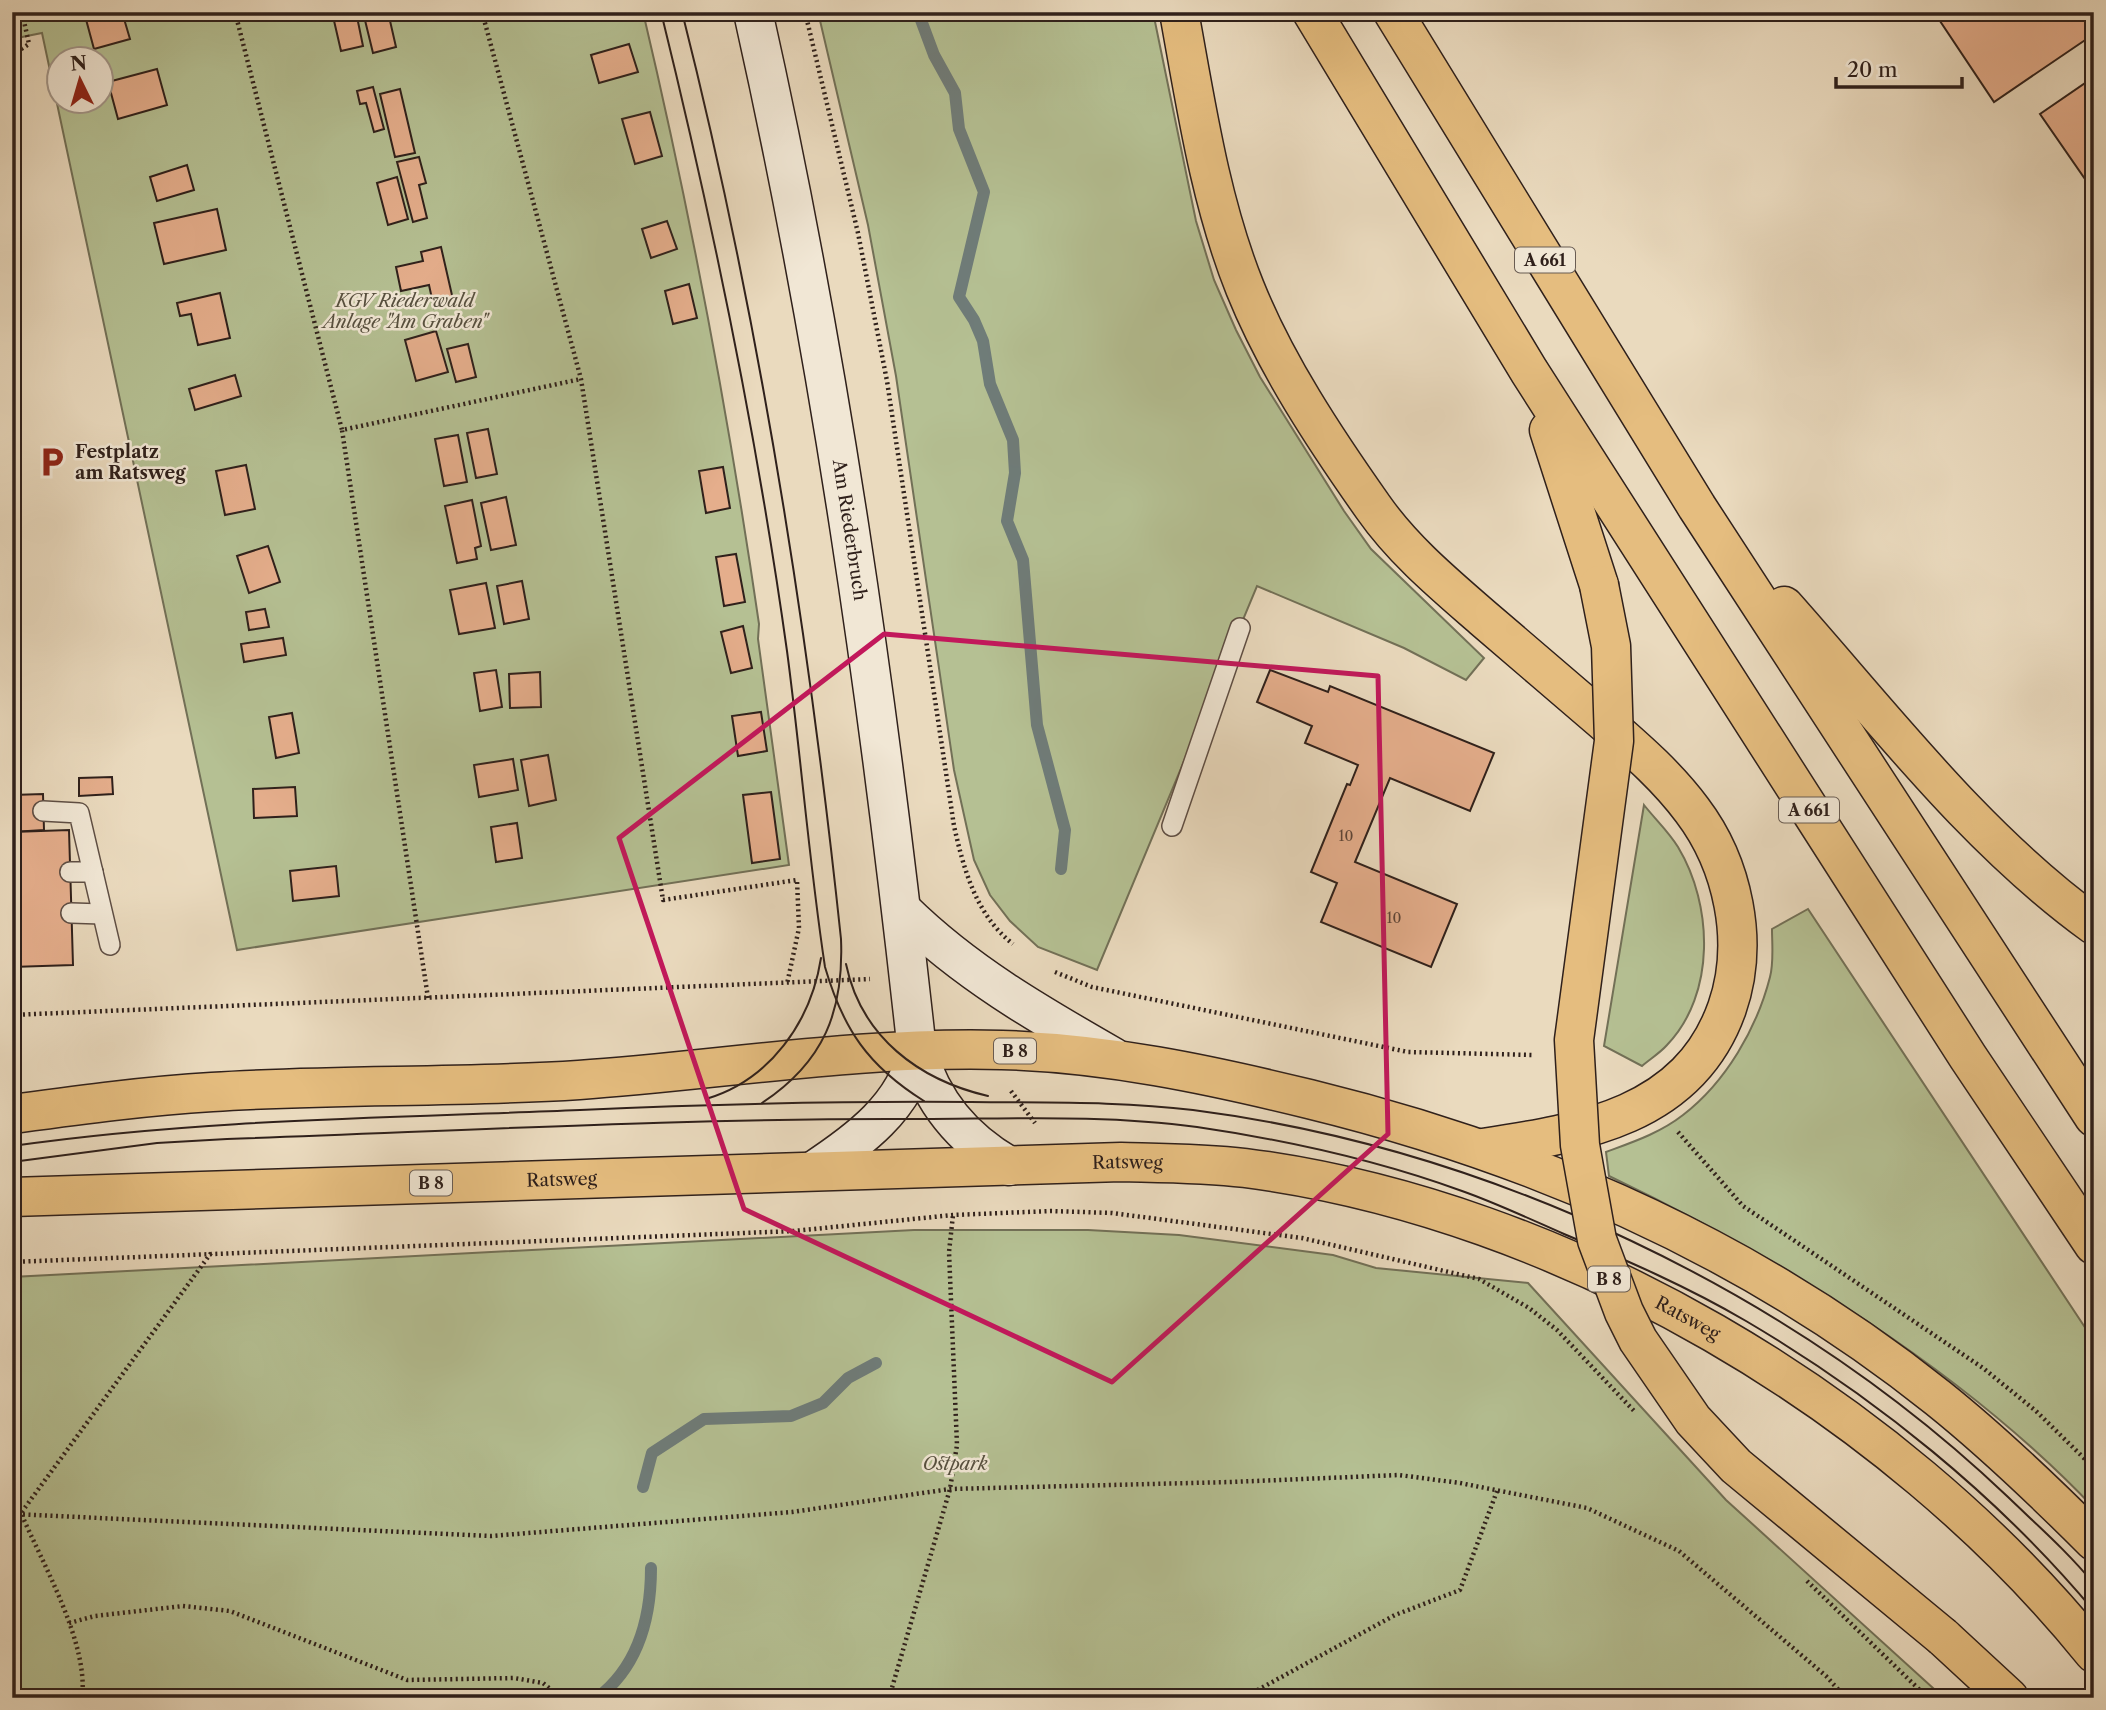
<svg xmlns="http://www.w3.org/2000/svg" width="2106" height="1710" font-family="'Libre Caslon Text',serif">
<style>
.green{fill:#b5c093;stroke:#727057;stroke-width:2;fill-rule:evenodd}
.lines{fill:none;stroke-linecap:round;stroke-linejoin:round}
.stream{stroke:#6f7c79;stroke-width:12}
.building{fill:#e5ae8c;stroke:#2f201b;stroke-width:2}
.lane-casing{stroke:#5e4e44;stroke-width:22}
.secondary-casing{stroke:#2f201b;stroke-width:41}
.primary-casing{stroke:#2f201b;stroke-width:41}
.highway-casing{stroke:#2f201b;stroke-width:41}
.path{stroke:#2f201b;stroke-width:4.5;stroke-dasharray:2 3.5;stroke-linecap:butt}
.lane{stroke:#f1e7d5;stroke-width:19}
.secondary{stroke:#f1e7d5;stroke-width:38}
.primary{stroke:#e5bd7f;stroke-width:38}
.highway{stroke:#e5bd7f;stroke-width:38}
.tram{stroke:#2f201b;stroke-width:2}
.highway-bridge-casing{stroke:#2f201b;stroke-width:41;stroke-linecap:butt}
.highway-bridge{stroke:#e5bd7f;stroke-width:38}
.marked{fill:none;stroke:#c2185b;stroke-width:5;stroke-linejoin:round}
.labels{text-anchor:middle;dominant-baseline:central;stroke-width:5;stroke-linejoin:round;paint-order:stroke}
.number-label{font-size:14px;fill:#5c4437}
.shield{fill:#f1e7d5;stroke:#695c53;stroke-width:2}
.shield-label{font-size:16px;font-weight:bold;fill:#2f201b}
.park-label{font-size:18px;font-style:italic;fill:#57503f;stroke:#f1e7d5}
.poi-label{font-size:18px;font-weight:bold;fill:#2f201b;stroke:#f1e7d5;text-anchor:start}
.street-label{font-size:18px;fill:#2f201b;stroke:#f1e7d5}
</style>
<rect width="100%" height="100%" fill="#eadabe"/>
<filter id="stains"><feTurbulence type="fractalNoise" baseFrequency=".00286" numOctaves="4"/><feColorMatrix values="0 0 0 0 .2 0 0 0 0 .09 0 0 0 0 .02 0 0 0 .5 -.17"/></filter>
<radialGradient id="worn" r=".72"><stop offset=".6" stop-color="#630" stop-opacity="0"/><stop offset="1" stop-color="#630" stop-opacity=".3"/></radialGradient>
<g class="green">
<path d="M12,12H643C691,215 729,418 759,624L758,639L789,865L237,950L42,33L12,39ZM60,60H102V102H60Z"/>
<path d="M818,12H1153L1196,221L1214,280L1236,330L1260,377L1344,511L1371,549L1484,658L1466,680L1404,648L1257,586L1097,970L1038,947L1010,921L990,895L974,860L954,770L896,376L868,225Z"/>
<path d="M1644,805C1655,819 1669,832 1678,847C1713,905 1716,994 1667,1045C1660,1053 1650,1059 1642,1066L1604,1046Z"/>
<path d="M1808,909L2094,1341V1508C1963,1370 1780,1258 1609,1176L1606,1152C1633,1142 1660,1133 1683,1115C1726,1082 1757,1028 1770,977C1774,962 1772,944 1772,929Z"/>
<path d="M914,1230H1088L1179,1235L1333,1255L1376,1268L1528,1283L1726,1500L1944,1698H12V1277Z"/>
</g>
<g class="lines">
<g class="stream">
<path d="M918,12L934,55L955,93L959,129L984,192L959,297L974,320L983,341L990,384L1013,440L1015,473L1007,521L1023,560L1037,725L1065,830L1061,869"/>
<path d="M643,1487L652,1453L704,1419L791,1416L823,1403L848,1378L876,1363"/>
<path d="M597,1698C638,1667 651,1618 651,1568"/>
</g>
</g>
<g class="building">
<path d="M84,12H122L130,39L94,49Z"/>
<path d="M332,12H356L363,46L341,51Z"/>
<path d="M363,12H388L396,47L373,53Z"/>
<path d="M1934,12H2094V34L1994,102Z"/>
<path d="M629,44L638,72L599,83L591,55Z"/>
<path d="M157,69L167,105L118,119L108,82Z"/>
<path d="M2094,77V192L2040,114Z"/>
<path d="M373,87L384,129L374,132L366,103L360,104L357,91Z"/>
<path d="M400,89L415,153L395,157L380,94Z"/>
<path d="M650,112L662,156L635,164L622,119Z"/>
<path d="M419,157L426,183L419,185L427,218L413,222L397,162Z"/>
<path d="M187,165L194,190L157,201L150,177Z"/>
<path d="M397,177L408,219L388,225L377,183Z"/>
<path d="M217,209L226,250L164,264L154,223Z"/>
<path d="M667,221L677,249L651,258L642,229Z"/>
<path d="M441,247L454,304L434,308L429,285L401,291L396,267L423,261L421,252Z"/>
<path d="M689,284L697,318L673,324L665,291Z"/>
<path d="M220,293L230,338L198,345L191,314L180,316L177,303Z"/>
<path d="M436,331L448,372L416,381L405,340Z"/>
<path d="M468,344L476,377L456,382L447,349Z"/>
<path d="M235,375L241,396L195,410L189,389Z"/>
<path d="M488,429L497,474L476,478L467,433Z"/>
<path d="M458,435L467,482L444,486L435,439Z"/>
<path d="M246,465L255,509L225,515L216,471Z"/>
<path d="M723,467L730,508L706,513L699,471Z"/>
<path d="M506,497L516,545L491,550L481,503Z"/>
<path d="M472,500L481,546L475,548L477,559L457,563L445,506Z"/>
<path d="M268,546L280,582L249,593L237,556Z"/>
<path d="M736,554L745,602L724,606L716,557Z"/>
<path d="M522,581L529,619L504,624L497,586Z"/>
<path d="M486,583L495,628L459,634L450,590Z"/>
<path d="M265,609L269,627L249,630L246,612Z"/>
<path d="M743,626L752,668L731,673L721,632Z"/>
<path d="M283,638L286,655L244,662L241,644Z"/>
<path d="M496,670L502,707L480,711L474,673Z"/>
<path d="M1270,670L1328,692L1330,686L1494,753L1470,811L1390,778L1355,862L1457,904L1431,967L1321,922L1337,883L1311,872L1347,784L1350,785L1358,765L1305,743L1312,726L1257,702Z"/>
<path d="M540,672L541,707L510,708L509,674Z"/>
<path d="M761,712L767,751L738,756L732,716Z"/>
<path d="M292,713L299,753L276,758L269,717Z"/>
<path d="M548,755L556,800L529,806L521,760Z"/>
<path d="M513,759L518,790L479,797L474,765Z"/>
<path d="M112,777L113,794L79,796V778Z"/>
<path d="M295,787L297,816L254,818L253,789Z"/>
<path d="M771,792L780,859L752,863L743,795Z"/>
<path d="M43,794L44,830L12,832V795Z"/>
<path d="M517,823L522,858L496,862L491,827Z"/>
<path d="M69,830L73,965L12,967V832Z"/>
<path d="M336,866L339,896L293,901L290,871Z"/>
</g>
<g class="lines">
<defs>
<g id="lane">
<path d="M43,811L79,813L110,945"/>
<path d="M1172,826L1240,628"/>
<path d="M70,872H93"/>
<path d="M71,913L102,914"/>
</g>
<g id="secondary">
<path id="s1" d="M753,12C830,355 879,702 917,1051C932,1103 963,1139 1009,1166"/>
<path d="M903,911C965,972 1038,1014 1113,1057"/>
<path d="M813,1171C857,1142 907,1106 917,1051"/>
</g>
<g id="primary">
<path d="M12,1114C79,1105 145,1096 212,1092C334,1084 457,1088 579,1080C720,1070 860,1046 1002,1050C1107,1053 1207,1074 1309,1099C1538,1155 1753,1250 1938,1398C1993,1442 2044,1491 2094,1541"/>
<path id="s2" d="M12,1197L1121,1162C1163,1163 1204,1163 1245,1168C1563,1209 1894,1405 2094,1653"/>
</g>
<g id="highway">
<path d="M1179,12C1196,105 1210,201 1245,288C1276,365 1325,439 1373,507C1403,550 1444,584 1483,618C1523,652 1562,686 1602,720C1634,748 1666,775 1692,810C1733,864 1750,942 1727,1008C1689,1116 1582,1133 1483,1148"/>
<path d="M1312,12L1529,371L1968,1057L2094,1245"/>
<path d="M1393,12L1697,507L2094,1117"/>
<path d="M1549,430L1599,585"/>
<path d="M1784,606C1881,715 1975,839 2094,925"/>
<path d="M1943,1637L2009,1698"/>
</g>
</defs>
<use href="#lane" class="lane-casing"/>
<use href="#secondary" class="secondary-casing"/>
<use href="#primary" class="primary-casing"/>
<use href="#highway" class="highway-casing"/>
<g class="path">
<path d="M235,12L342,430"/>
<path d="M482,12L581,379L663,900L797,880L799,928L787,984"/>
<path d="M805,12L858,233L887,381L954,826C964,870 976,915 1013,944"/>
<path d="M12,55L29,44L22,12"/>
<path d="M1055,972L1092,987L1408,1052L1534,1055"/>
<path d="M428,998L342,430L581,379"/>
<path d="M12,1015L870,979"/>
<path d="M1011,1091L1035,1123"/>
<path d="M1678,1132L1743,1206L1983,1368L2036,1411L2094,1468"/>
<path d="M12,1262L794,1231L953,1215L1051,1211L1112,1213L1302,1238L1479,1279L1529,1308L1557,1330L1636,1413"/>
<path d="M12,1514L491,1536L792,1512L950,1489L1231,1482L1399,1475L1460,1483L1587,1508L1679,1551L1826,1676L1846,1698"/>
<path d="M1807,1581L1928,1698"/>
<path d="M69,1623L95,1616L183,1606L230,1611L407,1680L514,1678L543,1683L561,1698"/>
<path d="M84,1693L96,1698"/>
<path d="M82,1698C89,1643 42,1563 21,1513L211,1253"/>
<path d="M889,1698L950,1489L957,1445L949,1252L953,1215"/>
<path d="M1243,1698L1395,1615L1460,1590L1497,1491"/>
</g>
<use href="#lane" class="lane"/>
<use href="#secondary" class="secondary"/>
<use href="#primary" class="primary"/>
<use href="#highway" class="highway"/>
<g class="tram">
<path d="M661,12C713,223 757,436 787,651C801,756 809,862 825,967C843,1029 868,1066 924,1101"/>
<path d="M682,12C759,316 808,627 841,939C844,1011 824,1062 762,1103"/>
<path d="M846,964C861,1037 919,1080 988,1096"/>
<path d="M706,1099C770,1080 811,1022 821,958"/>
<path d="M12,1146C201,1119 390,1118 580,1110C710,1104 840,1101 971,1102C1045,1103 1120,1101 1193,1110C1489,1148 1792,1291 2008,1497C2037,1525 2068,1552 2094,1584"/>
<path d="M12,1162L157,1143L227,1139C456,1131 685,1118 914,1119C1007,1119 1104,1114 1197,1127C1286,1140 1377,1160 1462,1191C1496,1203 1530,1219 1564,1234C1626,1260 1688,1287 1746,1321C1875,1397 1998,1496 2094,1611"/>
</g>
<defs>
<path id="highway-bridge" d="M1599,585L1611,646L1614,741L1574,1040L1580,1145L1597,1240L1624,1312L1638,1340L1693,1420L1736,1466L1943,1637"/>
</defs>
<use href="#highway-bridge" class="highway-bridge-casing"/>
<use href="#highway-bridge" class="highway-bridge"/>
</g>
<path class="marked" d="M884,634L1378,676L1388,1134L1112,1382L744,1209L619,838Z"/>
<defs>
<symbol id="parking-bare" viewBox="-9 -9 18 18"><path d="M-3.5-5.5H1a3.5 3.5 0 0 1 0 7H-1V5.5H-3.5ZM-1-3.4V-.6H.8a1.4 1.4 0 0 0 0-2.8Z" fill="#8f2418" stroke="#f1e7d5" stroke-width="2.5" paint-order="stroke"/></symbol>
</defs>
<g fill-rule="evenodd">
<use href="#parking-bare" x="30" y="440" width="44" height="44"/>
</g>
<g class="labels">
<g class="number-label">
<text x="1346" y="836">10</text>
<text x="1394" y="918">10</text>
</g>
<g class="shield">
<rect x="1515" y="247.5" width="60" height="25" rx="5"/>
<rect x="1779" y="797.5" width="60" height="25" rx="5"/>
<rect x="994" y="1038.5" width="42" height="25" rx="5"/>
<rect x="410" y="1170.5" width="42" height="25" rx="5"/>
<rect x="1588" y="1266.5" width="42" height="25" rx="5"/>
</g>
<g class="shield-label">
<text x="1545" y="260">A 661</text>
<text x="1809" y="810">A 661</text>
<text x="1015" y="1051">B 8</text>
<text x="431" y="1183">B 8</text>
<text x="1609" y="1279">B 8</text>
</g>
<g class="park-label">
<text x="405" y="301">KGV Riederwald<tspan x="405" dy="21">Anlage "Am Graben"</tspan></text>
<text x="955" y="1464">Ostpark</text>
</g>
<g class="poi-label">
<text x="75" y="452">Festplatz<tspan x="75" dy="21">am Ratsweg</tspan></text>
</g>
<g class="street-label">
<text stroke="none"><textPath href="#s1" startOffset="527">Am Riederbruch</textPath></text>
<text stroke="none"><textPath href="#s2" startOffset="1116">Ratsweg</textPath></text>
<text stroke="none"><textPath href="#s2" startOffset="550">Ratsweg</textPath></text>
<text stroke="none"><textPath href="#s2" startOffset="1704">Ratsweg</textPath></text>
</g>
</g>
<rect width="2106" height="1710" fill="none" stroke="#eadabe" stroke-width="42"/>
<rect x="14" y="14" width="2078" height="1682" fill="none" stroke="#2f201b" stroke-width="3.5"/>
<rect x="21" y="21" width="2064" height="1668" fill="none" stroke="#2f201b" stroke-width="2"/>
<g transform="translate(80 80) rotate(355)"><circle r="33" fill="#f1e7d5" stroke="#a3978b" stroke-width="2"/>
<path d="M0-5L12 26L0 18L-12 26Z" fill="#8f2418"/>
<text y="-10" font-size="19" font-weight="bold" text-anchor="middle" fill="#2f201b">N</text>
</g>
<path d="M1836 77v10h126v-10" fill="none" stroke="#2f201b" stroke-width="3.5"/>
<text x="1847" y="77" font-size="21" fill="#2f201b" stroke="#f1e7d5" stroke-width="5" paint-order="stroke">20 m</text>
<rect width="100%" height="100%" filter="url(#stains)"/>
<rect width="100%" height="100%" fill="url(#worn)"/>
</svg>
